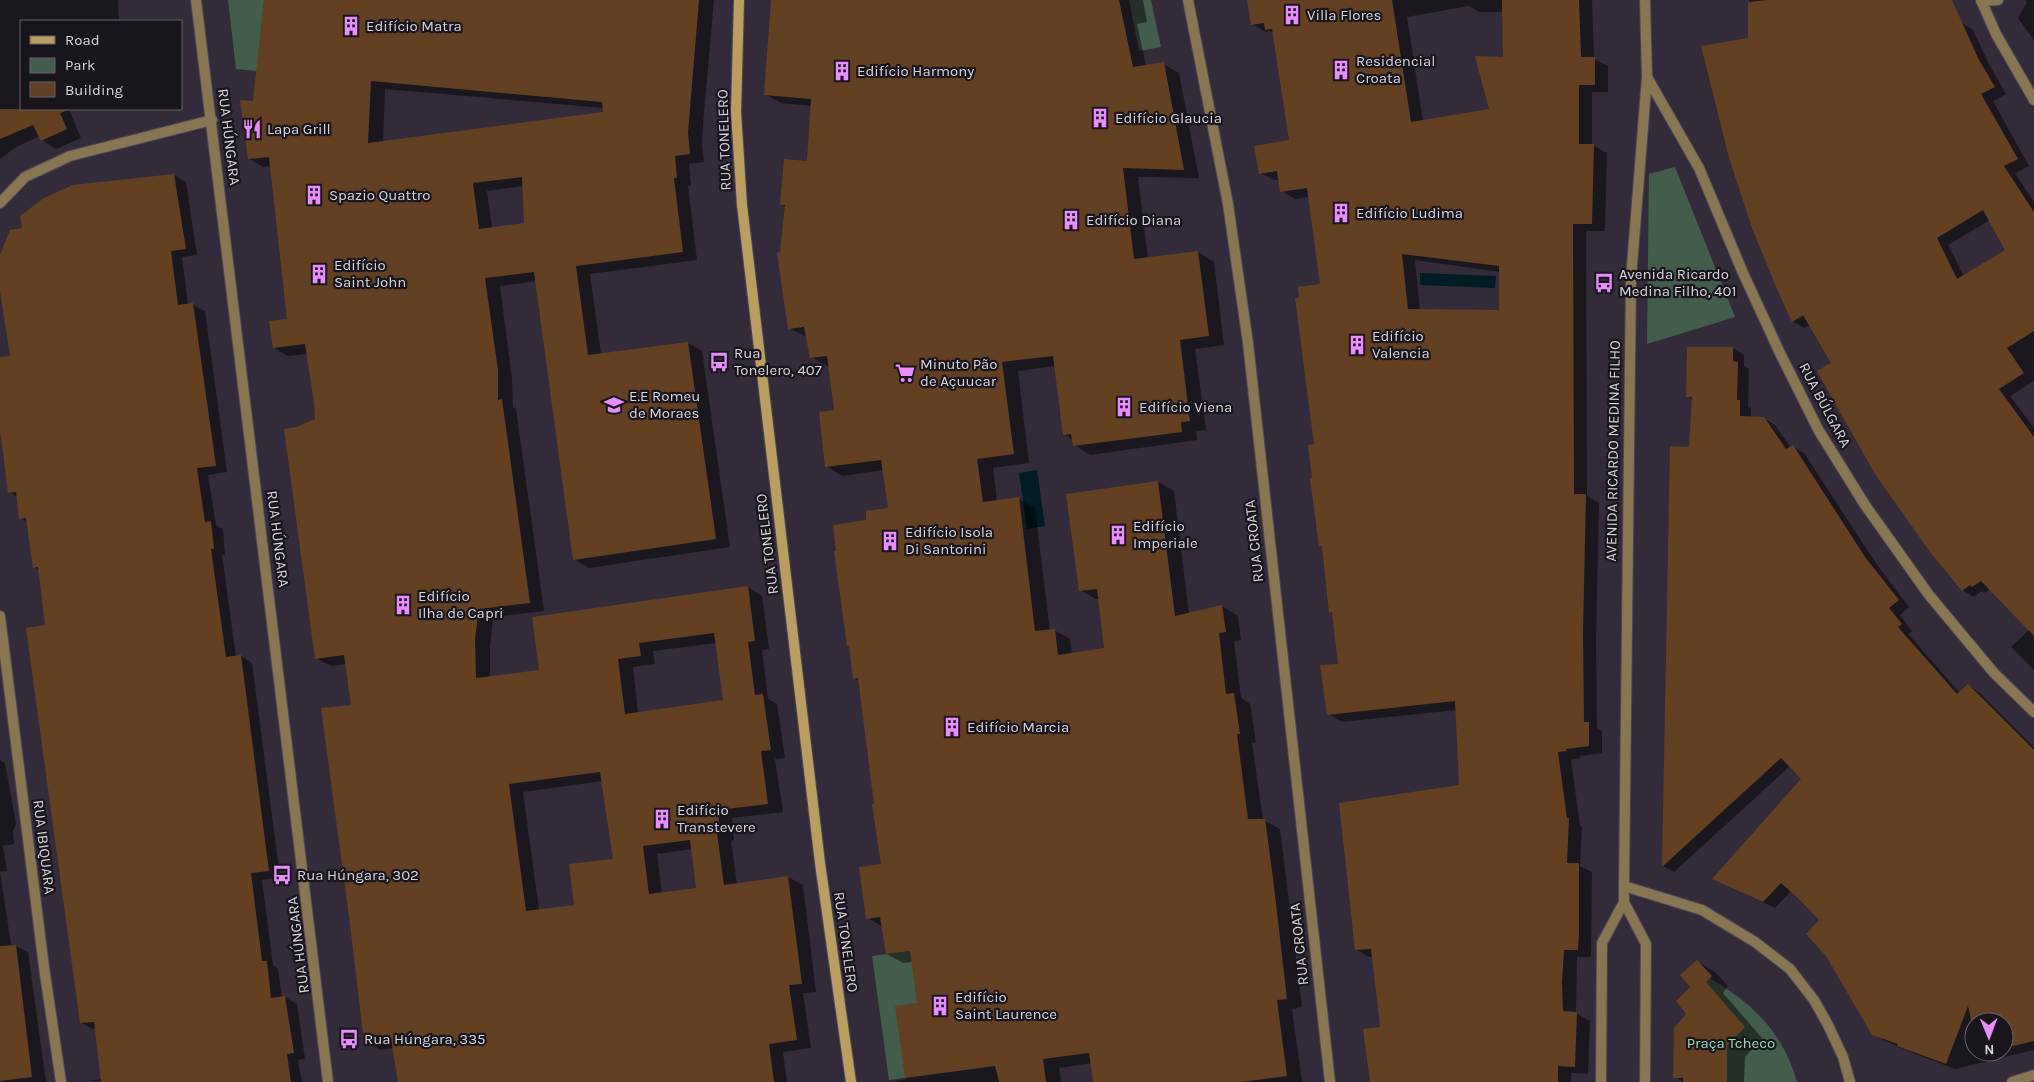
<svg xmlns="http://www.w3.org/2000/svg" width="2034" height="1082" font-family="Karla,sans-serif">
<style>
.green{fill:#435d4d}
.water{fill:#001c24}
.shadow{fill:#0007;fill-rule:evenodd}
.building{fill:#644023;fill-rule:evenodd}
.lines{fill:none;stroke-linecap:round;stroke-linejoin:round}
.street-casing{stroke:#4e4654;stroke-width:12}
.secondary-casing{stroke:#4e4654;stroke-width:12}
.street{stroke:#887551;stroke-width:10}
.secondary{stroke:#ba9d61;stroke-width:10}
.labels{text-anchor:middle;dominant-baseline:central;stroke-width:4.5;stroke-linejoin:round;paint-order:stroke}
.poi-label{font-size:15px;fill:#d9d4de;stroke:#19151c;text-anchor:start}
.street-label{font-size:15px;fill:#d9d4de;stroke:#19151c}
.park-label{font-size:15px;fill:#96dfb3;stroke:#19151c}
</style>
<rect width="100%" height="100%" fill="#332b3a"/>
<g class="green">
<path d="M228,0H264L257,71L236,69Z"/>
<path d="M1129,0H1151L1161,47L1139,51Z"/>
<path d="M1675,167L1735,317L1647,344L1649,174Z"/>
<path d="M926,949L915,986L922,1039H927L932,1074L889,1080L872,956Z"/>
<path d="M1694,970C1745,996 1781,1026 1797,1082H1691Z"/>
</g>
<g class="water">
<path d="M1420,273L1496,276L1495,288L1420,285Z"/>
<path d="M1037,470L1045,526L1027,529L1019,473Z"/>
</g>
<g class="shadow">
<path d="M0,0H118L119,21H21V109H69L81,138L56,149L42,140L40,136L16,147L0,159Z"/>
<path d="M265,0H714L704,112L702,142L704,162L689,164L691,186H688L697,260L590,274L601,354L688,343L702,351L730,547L589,568L574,559L537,281L500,286L512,379L513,407L516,409L544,611L493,617L490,647V678L540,671L748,587L762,596L769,649L762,650L768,699L777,704L785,758L775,759L783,812L732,818L734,840L731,841L737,884L788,877L803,885L816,992L803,993L811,1048L783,1052L787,1082H401L394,1048L380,1050L365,1041L352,706L347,664L331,666L316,658L296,429L316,420L315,403L307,354L288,356L274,348L288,320L271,166L263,167L249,159ZM385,89L604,108V114L383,143ZM523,186L526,224L492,228L487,191ZM717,643L724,701L638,713L633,667L655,664L653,651ZM603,781L614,860L575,906L539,910L523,792ZM692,849L698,889L662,894L657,854Z"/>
<path d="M801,0H1143L1147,22L1137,24L1146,66L1163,64L1179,73L1199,178L1138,177L1148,259L1198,252L1214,262L1224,345L1195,349L1206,430L1196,431L1197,440L1090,455L1074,445L1073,440L1064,434L1055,366L1018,371L1029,463L993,468L997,501L1019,499L1035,508L1050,631L1054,630L1070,639L1072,654L1106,649L1099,599H1096L1080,590L1158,482L1174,491L1189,614L1222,606L1238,616L1241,640L1234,641L1241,698L1250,704L1256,742L1252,743L1263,820L1280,829L1302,1007L1292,1009L1302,1082H1094L1092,1063L1059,1068L1061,1082H890L906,1079L896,1007L918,1004L913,962L903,963L887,954L883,927L868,918L882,865L859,681L854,678L867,522L889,509L884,470L842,476L826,466L835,411L830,366H827L811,357L807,337L789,328L781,254L786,207L781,204L808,163L812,106L781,103L765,94Z"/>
<path d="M1249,0H1592L1594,59L1608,66V92H1592V145L1607,153L1605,231H1586L1587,496L1599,503L1596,640L1597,728L1602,731V753L1580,756V758L1571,760L1580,825L1582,827L1580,866L1592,872L1591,957H1577L1576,1013L1590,1021L1588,1074L1571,1073V1082H1371L1381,1028L1373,957H1369L1356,949L1460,786L1456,710L1342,722L1328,714L1340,665L1334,614L1330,612L1323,547L1320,545L1313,479L1315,445L1300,299L1321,285L1309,197L1295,199L1281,191L1280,180H1274L1260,173L1291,142L1274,34L1270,31L1266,32L1252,24ZM1469,6L1479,12H1504L1505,58L1491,110L1423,121L1407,17ZM1415,260L1500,272V311H1420Z"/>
<path d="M1749,0H1952L1961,22L1973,30L1990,66L2006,94L1993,101L2029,166L2015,173L2034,202V381L2010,396L2034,428V670L2011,647L2029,630L1991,589L1984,593L1982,591L1974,597L1962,590L1810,325L1804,328L1793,321L1749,40ZM1990,220L2007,251L1964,276L1948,245ZM1809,313L1798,319V317Z"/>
<path d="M2025,0H2034V40L2018,18L2027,2Z"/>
<path d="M174,175L186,182L197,255L182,257L188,305H193L205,311L227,472L208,475L216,525L223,529L225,555H222L236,657L241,656L252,663L280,877L262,880L273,965L278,969L282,998L285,997L297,1004L305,1059L298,1060L302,1082L89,1081L102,1079L96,1029H93L81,1023L47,626L39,570L34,567L28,522L20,518L18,497L9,492L0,422V358L11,357L0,284V259L23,229Z"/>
<path d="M1733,348L1744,355V366L1749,369L1748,407L1751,408V418H1764L1775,425L1791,448L1793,447L1804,453L1877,565L1909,607L1900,615L1912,631L1908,634L1960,693L1968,685L1979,692L2034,747V1050L1955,1069L1910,1052L1885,1041L1873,1034L1821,920L1791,891L1775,908L1713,879L1803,779L1790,766L1674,872L1663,866L1693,400L1687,396ZM1974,1022H2004V1052H1974Z"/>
<path d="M0,760L5,763L16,824L13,831L14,844L3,846L7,871L0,872L11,944L28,952L46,1082H0Z"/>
<path d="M1697,961L1715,972L1728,986L1723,993L1762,1038L1745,1057L1744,1082H1683L1675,1077Z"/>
</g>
<g class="building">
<path d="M264,0H699L688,133L690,154L675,156L677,178H674L683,252L576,266L588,355L688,342L716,539L573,560L534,272L485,278L498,370V400L502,399L530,603L479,609L475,638L476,678L539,670L532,617L748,586L755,641L748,642L755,695L763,694L771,750L761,751L768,804L718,810L720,832L717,833L724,885L788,876L802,984L789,985L797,1040L769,1044L774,1082H398L391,1039L364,1042L350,924L321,708L351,705L344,655L315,659L284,429L296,427L315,419L314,403L305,344L273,348L269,321L287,319L269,157L248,159L240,100L253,101ZM371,81L602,102L603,112L368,143ZM522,177L524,223L479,229L473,183ZM714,633L723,700L625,714L618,659L641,656L639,643ZM600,772L613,859L569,864L574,905L526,911L509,784ZM690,840L696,888L649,894L643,846Z"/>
<path d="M771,0H1119L1133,67L1164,62L1184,170L1123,168L1134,259L1198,251L1209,336L1180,340L1190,421L1181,422L1182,432L1073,446L1071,434L1063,435L1053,356L1002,362L1014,454L977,459L983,502L1019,497L1035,631L1055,629L1058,655L1104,648L1097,589L1079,591L1066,494L1158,481L1175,616L1222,605L1226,632L1219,633L1226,694L1234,693L1240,734H1237L1248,819H1265L1273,878L1287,999L1277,1000L1287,1076L1241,1082H1093L1089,1053L1043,1059L1046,1082H999L995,1066L905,1078L895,1006L917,1003L910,951L886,954L880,917L866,919L859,867L881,864L872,804H874L858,678L853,679L849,646H847L834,551H836L833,525L866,520V511L888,508L881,460L825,467L819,412L834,410L827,356L810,358L804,327L788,329L777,253L780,252L785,205H780L784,159L807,161L811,99L764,95Z"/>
<path d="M1247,0H1392L1411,122L1489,109L1475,56L1503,57L1502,0H1579L1581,57H1595V85H1579V144H1594L1592,224H1573L1574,494H1586L1583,632L1584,722H1589V746L1566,749L1567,751L1558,752L1567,818H1569L1567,863H1579V933L1578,950H1564L1562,982L1563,1011L1577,1012L1575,1067L1558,1066V1082H1370L1363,1029L1380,1027L1378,1008L1371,949L1355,950L1339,803L1459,785L1455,701L1327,715L1320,665L1338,664L1332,612L1329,613L1322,546H1319L1310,478H1312L1308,445L1314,444L1295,298H1299L1298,287L1320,284L1307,188L1280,192L1277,171L1259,174L1254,146L1289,140L1272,29L1265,30L1264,23L1251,25ZM1402,254L1499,266V310L1408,309Z"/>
<path d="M1768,0H1952L1978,58L1995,87L1981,94L2018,159L2004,166L2034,212V331L2007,348L2024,373L1999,389L2034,437V636L1981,581L1975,585L1971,587L1970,585L1962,591L1930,552L1875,474L1817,371L1831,363L1803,315L1792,322L1777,289L1752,228L1729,158L1701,46L1748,38V2ZM1983,210L2005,250L1957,279L1937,238Z"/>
<path d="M0,109H71L60,113L67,129L41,141L33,125L0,139Z"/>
<path d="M174,174L186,249L171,251L178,305L193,303L216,466L197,468L205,522L211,521L214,549H211L226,657L241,655L269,871L251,873L262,961H267L271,998L285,996L294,1053L287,1054L291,1082H101L94,1022L80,1023L26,628L45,625L38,567L33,568L26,518L19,519L16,492L8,493L4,460L0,431V357L10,356L0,291V255L10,230L22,228L20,216L44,198L73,185Z"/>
<path d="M1687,347H1733V361L1738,362L1737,400H1740V416L1764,417L1786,449L1793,445L1865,557L1899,600L1889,608L1902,624L1898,627L1957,694L1968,684L2034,750V1041L2004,1048V1022H1974V1034L1968,1006L1946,1064L1897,1046L1898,1044L1872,1035L1826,956L1806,934L1819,920L1800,900L1781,883L1763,902L1712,879L1801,779L1781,758L1662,867L1670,446L1689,447L1692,397H1686Z"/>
<path d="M16,945L32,1077L0,1081V946Z"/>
<path d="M1697,960L1712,976L1706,982L1745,1027L1727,1046V1082H1683V1078H1673L1674,1028L1686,1014L1676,1001L1690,987L1680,975Z"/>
</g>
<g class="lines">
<defs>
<g id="street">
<path d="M196,0L328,1082"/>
<path d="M1188,0L1228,204L1248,343L1330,1082"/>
<path d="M1981,0L1996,34L2034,100"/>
<path d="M1981,1L1998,0"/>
<path d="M1647,77L1699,168L1743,273L1779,351L1819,431L1865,505L1929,595L1994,673L2034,712"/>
<path d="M0,203L25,177L70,156L212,120"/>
<path d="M0,616L44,967L61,1082"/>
<path d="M1624,886L1702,910L1755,942L1790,969L1814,1000L1828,1025L1843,1057L1850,1082"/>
<path d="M1601,1082L1602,943L1624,902"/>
<path d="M1645,1082L1646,944L1624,902V886L1631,278L1647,77L1645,0"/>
<path d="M2012,1082L2034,1075"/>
</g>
<path id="secondary" d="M739,0L736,112L742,205L820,863L851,1082"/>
</defs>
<use href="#street" class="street-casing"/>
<use href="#secondary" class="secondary-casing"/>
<use href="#street" class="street"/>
<use href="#secondary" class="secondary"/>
</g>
<defs>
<symbol id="building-bare" viewBox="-9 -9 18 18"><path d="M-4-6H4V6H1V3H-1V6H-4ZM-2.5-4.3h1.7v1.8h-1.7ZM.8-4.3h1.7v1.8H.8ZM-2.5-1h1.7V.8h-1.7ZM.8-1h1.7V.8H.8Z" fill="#ea8dfc" stroke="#19151c" stroke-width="2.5" paint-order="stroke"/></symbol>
<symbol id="restaurant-bare" viewBox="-9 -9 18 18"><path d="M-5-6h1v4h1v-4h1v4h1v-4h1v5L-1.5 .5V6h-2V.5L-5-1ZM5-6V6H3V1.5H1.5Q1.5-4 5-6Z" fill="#ea8dfc" stroke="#19151c" stroke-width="2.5" paint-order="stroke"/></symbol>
<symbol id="bus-bare" viewBox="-9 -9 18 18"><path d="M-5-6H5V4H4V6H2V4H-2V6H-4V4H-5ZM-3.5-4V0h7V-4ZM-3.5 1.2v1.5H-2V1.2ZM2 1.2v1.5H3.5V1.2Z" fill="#ea8dfc" stroke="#19151c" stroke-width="2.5" paint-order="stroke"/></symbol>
<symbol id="supermarket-bare" viewBox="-9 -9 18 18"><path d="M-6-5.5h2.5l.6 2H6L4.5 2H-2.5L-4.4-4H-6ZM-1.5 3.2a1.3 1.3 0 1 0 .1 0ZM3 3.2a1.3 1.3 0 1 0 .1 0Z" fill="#ea8dfc" stroke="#19151c" stroke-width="2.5" paint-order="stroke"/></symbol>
<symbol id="school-bare" viewBox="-9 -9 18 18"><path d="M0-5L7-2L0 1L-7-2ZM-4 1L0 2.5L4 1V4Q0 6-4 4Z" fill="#ea8dfc" stroke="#19151c" stroke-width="2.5" paint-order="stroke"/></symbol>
</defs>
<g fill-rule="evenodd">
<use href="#building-bare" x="1278" y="1" width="28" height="28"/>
<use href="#building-bare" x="337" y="12" width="28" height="28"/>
<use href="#building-bare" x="1327" y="56" width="28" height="28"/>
<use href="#building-bare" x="828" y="57" width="28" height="28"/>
<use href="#building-bare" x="1086" y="104" width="28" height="28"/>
<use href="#restaurant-bare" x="238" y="115" width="28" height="28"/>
<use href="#building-bare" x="300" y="181" width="28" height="28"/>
<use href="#building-bare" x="1327" y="199" width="28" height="28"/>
<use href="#building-bare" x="1057" y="206" width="28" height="28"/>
<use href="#building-bare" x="305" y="260" width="28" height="28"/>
<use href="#bus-bare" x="1590" y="269" width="28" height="28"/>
<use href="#building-bare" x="1343" y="331" width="28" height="28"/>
<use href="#bus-bare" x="705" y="348" width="28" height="28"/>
<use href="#supermarket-bare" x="891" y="359" width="28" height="28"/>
<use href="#school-bare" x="600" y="391" width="28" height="28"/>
<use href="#building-bare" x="1110" y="393" width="28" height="28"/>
<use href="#building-bare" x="1104" y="521" width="28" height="28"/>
<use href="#building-bare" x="876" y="527" width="28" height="28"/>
<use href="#building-bare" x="389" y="591" width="28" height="28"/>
<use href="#building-bare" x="938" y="713" width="28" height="28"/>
<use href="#building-bare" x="648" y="805" width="28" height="28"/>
<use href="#bus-bare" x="268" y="861" width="28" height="28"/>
<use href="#building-bare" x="926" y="992" width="28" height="28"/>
<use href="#bus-bare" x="335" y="1025" width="28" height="28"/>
</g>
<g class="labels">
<g class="poi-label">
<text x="1307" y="15">Villa Flores</text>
<text x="366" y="26">Edifício Matra</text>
<text x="1356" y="61">Residencial<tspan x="1356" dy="17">Croata</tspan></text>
<text x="857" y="71">Edifício Harmony</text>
<text x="1115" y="118">Edifício Glaucia</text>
<text x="267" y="129">Lapa Grill</text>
<text x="329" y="195">Spazio Quattro</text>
<text x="1356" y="213">Edifício Ludima</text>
<text x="1086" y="220">Edifício Diana</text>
<text x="334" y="265">Edifício<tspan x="334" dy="17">Saint John</tspan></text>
<text x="1619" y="274">Avenida Ricardo<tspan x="1619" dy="17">Medina Filho, 401</tspan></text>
<text x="1372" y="336">Edifício<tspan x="1372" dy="17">Valencia</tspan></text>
<text x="734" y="353">Rua<tspan x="734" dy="17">Tonelero, 407</tspan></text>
<text x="920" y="364">Minuto Pão<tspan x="920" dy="17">de Açuucar</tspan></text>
<text x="629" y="396">E.E Romeu<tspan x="629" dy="17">de Moraes</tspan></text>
<text x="1139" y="407">Edifício Viena</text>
<text x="1133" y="526">Edifício<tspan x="1133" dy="17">Imperiale</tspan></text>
<text x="905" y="532">Edifício Isola<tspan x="905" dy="17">Di Santorini</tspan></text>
<text x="418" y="596">Edifício<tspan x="418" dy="17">Ilha de Capri</tspan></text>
<text x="967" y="727">Edifício Marcia</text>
<text x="677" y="810">Edifício<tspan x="677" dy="17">Transtevere</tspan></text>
<text x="297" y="875">Rua Húngara, 302</text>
<text x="955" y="997">Edifício<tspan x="955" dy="17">Saint Laurence</tspan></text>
<text x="364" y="1039">Rua Húngara, 335</text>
</g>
<g class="street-label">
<text transform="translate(229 137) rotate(83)">RUA HÚNGARA</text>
<text transform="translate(724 140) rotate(-92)">RUA TONELERO</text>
<text transform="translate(1825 405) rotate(62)">RUA BÚLGARA</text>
<text transform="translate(1613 451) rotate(-89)">AVENIDA RICARDO MEDINA FILHO</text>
<text transform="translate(278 539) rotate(83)">RUA HÚNGARA</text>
<text transform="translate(1254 541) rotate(-96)">RUA CROATA</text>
<text transform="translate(767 544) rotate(-97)">RUA TONELERO</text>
<text transform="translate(44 847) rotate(83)">RUA IBIQUARA</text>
<text transform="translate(846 942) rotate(82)">RUA TONELERO</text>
<text transform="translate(1299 944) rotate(-96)">RUA CROATA</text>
<text transform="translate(298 945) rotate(-97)">RUA HÚNGARA</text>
</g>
<g class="park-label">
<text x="1731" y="1043">Praça Tcheco</text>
</g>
</g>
<rect x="20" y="20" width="162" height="90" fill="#19151c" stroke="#66616a"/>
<rect x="30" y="36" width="25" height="8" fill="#ba9d61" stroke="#66616a"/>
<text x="65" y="45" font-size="15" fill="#d9d4de">Road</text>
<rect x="30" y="58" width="25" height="15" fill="#435d4d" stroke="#66616a"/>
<text x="65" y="70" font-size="15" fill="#d9d4de">Park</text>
<rect x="30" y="82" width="25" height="15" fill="#644023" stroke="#66616a"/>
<text x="65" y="95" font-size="15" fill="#d9d4de">Building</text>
<g transform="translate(1989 1037) rotate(179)"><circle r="24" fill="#19151c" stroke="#66616a"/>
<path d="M0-4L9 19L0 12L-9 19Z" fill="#ea8dfc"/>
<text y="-8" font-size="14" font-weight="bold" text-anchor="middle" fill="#d9d4de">N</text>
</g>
</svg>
